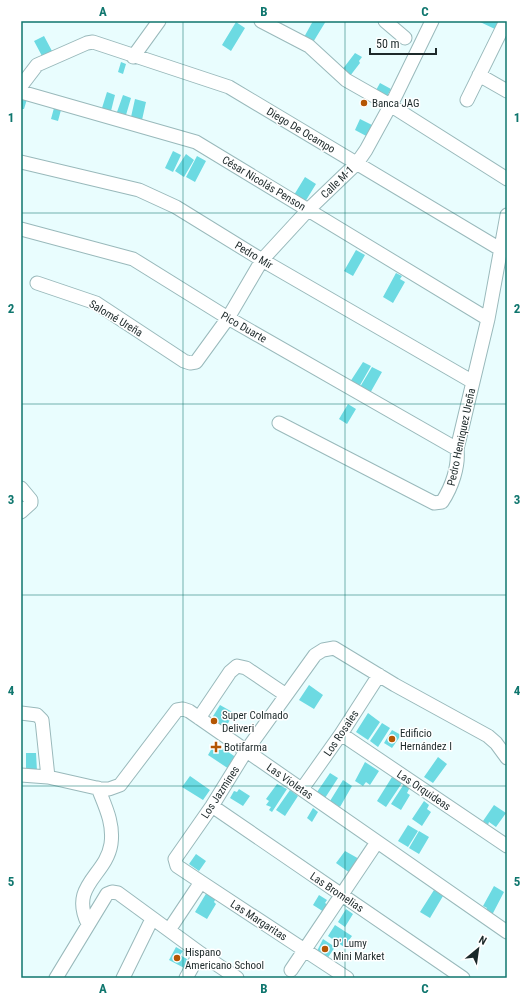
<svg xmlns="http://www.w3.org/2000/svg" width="528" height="999" viewBox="0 0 528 999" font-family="'Roboto Condensed',sans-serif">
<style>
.building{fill:#6cdae2}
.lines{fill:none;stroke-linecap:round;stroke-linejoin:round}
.minor-casing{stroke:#99b9bb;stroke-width:15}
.minor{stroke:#fff;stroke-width:13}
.grid{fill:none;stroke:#0f766e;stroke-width:1;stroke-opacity:0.55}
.poi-dot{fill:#b45604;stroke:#fff;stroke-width:1.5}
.labels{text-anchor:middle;stroke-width:3;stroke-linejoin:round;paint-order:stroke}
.poi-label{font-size:11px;fill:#1d292a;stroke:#fff;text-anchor:start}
.street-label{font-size:11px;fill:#1d292a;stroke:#fff}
.neatline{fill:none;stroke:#0f766e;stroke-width:1.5}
.grid-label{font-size:13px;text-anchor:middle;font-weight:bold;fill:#0f766e}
</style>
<rect width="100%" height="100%" fill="#e9fdfe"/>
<!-- building -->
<path class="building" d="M313 21H326L312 44 303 39Z
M478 21H501L497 30Z
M236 22 245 28 231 51 222 45Z
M44 36 52 51 42 56 34 41Z
M355 53 362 57 359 61 360 63 350 76 342 70Z
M121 62 126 64 123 74 118 72Z
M380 83 391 89 386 98 375 92Z
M107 92 115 95 111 111 102 108Z
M123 95 131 98 126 115 117 112Z
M21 97 27 99 24 109H21Z
M135 99 146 102 142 120 131 117Z
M54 108 61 110 58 121 51 119Z
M360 119 376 127 370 138 355 130Z
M173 151 181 155 173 172 165 168Z
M186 154 194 160 184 177 175 171Z
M197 156 206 161 195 182 186 177Z
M305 177 316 184 305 202 294 195Z
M356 250 365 255 353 276 344 271Z
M396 273 402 276 400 279 405 282 393 303 383 297Z
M363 362 371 366 359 387 350 382Z
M372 367 382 372 369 395 360 387Z
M348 404 356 409 347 424 339 419Z
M309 685 323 695 314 709 299 700Z
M220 705 234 713 224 730 210 721Z
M368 713 380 722 368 740 356 732Z
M382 723 390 728 378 747 370 741Z
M392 730 401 735 392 748 384 743Z
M215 743 240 760 232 771 208 755Z
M26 753H36L37 771H26Z
M438 757 447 764 433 783 424 777Z
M365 762 379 771 370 785 366 782 363 786 355 781Z
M330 773 338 778 325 798 317 792Z
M190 776 210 790 203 800 182 787Z
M392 777 402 783 386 807 377 801Z
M343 780 352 786 340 807 330 801Z
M277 784 287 789 272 812 269 810 271 807 266 805 269 801 266 799Z
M404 784 410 787 407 793 410 795 401 810 391 804Z
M239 789 250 796 243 806 230 798 234 791 237 792Z
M290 790 298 796 285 816 276 810Z
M424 801 429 805 427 809 431 812 422 826 412 819Z
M494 805 506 813 496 827 489 822 488 825 483 821Z
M313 808 318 812 312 822 307 818Z
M408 825 418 831 408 847 398 841Z
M419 831 429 837 419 854 409 848Z
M345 851 361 860 350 873 336 863Z
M196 854 206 861 199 871 189 864Z
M494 886 504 892 492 915 485 911 487 908 483 906Z
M434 890 443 896 430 918 420 912Z
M207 892 216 898 214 902 216 904 207 919 195 912Z
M319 895 327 900 325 903 328 905 324 912 313 905Z
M346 909 353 914 345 927 338 922Z
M335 925 352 936 344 947 328 936Z
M323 939 335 947 327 959 317 951Z
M176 947 183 951 180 955 192 962 188 970 169 960Z"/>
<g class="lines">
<defs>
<path id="minor" d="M261 21 309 46 346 80 390 105 507 179
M385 21 405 38
M133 57 159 21
M479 75 507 91
M21 86 37 65 87 43 93 42 229 87 500 249
M21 92 196 142 488 319
M467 100 506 21
M21 162 139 190 176 207 262 260 473 382
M21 229 133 259 228 318 457 449
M37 283 96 303 184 361 190 363 196 362 228 318 262 260 308 210 357 163 366 150 395 97 432 21
M279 423 434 503 442 502C452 487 459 466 457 449L488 319 507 215
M21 488 31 500V503L21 512
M21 713 37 715 42 720 48 777 101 789H109L120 785 177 710 183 709 189 711 507 932
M199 718 230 672 237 666 246 668 286 695
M341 734 507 846
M21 775 48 777
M302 789 341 734 379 675
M212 806 463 978
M88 924C69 885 106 876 111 844 114 823 105 806 98 788
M169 930 201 882
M200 953 237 978
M291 970 377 842
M56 978 107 894 112 892 118 893 200 953 186 978
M123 978 152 919
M347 978 201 882 177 866 175 859 212 806 246 751 315 655 323 650 334 648 395 685 488 736 496 743 507 758"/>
</defs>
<!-- minor casing -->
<use href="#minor" class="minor-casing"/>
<!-- minor -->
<use href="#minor" class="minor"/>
</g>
<!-- grid -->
<path class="grid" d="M183 21V978M345 21V978M21 213H507M21 404H507M21 595H507M21 786H507"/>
<!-- markers -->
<g class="poi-dot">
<circle cx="364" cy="103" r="4"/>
<circle cx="214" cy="721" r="4"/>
<circle cx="392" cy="739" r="4"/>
<path d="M214 741h4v4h4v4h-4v4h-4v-4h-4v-4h4z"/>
<circle cx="325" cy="949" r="4"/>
<circle cx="177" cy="958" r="4"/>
</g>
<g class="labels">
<!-- poi labels -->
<g class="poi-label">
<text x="372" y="107">Banca JAG</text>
<text x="222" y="719">Super Colmado<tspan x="222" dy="13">Deliveri</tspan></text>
<text x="400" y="737">Edificio<tspan x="400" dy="13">Hernández I</tspan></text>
<text x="224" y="751">Botifarma</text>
<text x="333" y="947">D' Lumy<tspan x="333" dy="13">Mini Market</tspan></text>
<text x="185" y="956">Hispano<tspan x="185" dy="13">Americano School</tspan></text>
</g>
<!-- street labels -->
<g class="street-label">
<text transform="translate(301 130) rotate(31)" y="4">Diego De Ocampo</text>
<text transform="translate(337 182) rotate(-44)" y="4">Calle M-1</text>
<text transform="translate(264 183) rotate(31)" y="4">César Nicolás Penson</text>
<text transform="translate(254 255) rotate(31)" y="4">Pedro Mir</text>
<text transform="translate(116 318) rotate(31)" y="4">Salomé Ureña</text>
<text transform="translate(244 327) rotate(30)" y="4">Pico Duarte</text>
<text transform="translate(461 437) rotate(-78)" y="4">Pedro Henriquez Ureña</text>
<text transform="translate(341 733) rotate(-56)" y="4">Los Rosales</text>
<text transform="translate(290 781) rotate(35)" y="4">Las Violetas</text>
<text transform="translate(424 790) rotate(34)" y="4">Las Orquideas</text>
<text transform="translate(220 792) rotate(-57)" y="4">Los Jazmines</text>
<text transform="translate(337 892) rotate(34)" y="4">Las Bromelias</text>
<text transform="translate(259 920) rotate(33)" y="4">Las Margaritas</text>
</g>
</g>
<!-- border -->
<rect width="528" height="999" fill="none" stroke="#ffffff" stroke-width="44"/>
<!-- north arrow -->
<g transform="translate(478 949) rotate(29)" stroke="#ffffff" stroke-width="3" paint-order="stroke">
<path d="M0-3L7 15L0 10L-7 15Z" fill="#1d292a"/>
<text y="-6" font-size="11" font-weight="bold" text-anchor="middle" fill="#1d292a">N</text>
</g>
<!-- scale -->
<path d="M370 48v6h66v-6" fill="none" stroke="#1d292a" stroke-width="2"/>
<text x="376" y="48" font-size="12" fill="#1d292a" stroke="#ffffff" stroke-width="3" paint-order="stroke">50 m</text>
<rect x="22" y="22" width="484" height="955" class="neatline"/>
<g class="grid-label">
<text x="103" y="16">A</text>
<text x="264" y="16">B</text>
<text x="425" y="16">C</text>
<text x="11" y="122">1</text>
<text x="517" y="122">1</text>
<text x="11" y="313">2</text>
<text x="517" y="313">2</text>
<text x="11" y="504">3</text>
<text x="517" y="504">3</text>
<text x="11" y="695">4</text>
<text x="517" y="695">4</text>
<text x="11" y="886">5</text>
<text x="517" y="886">5</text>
<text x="103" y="993">A</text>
<text x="264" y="993">B</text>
<text x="425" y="993">C</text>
</g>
</svg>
